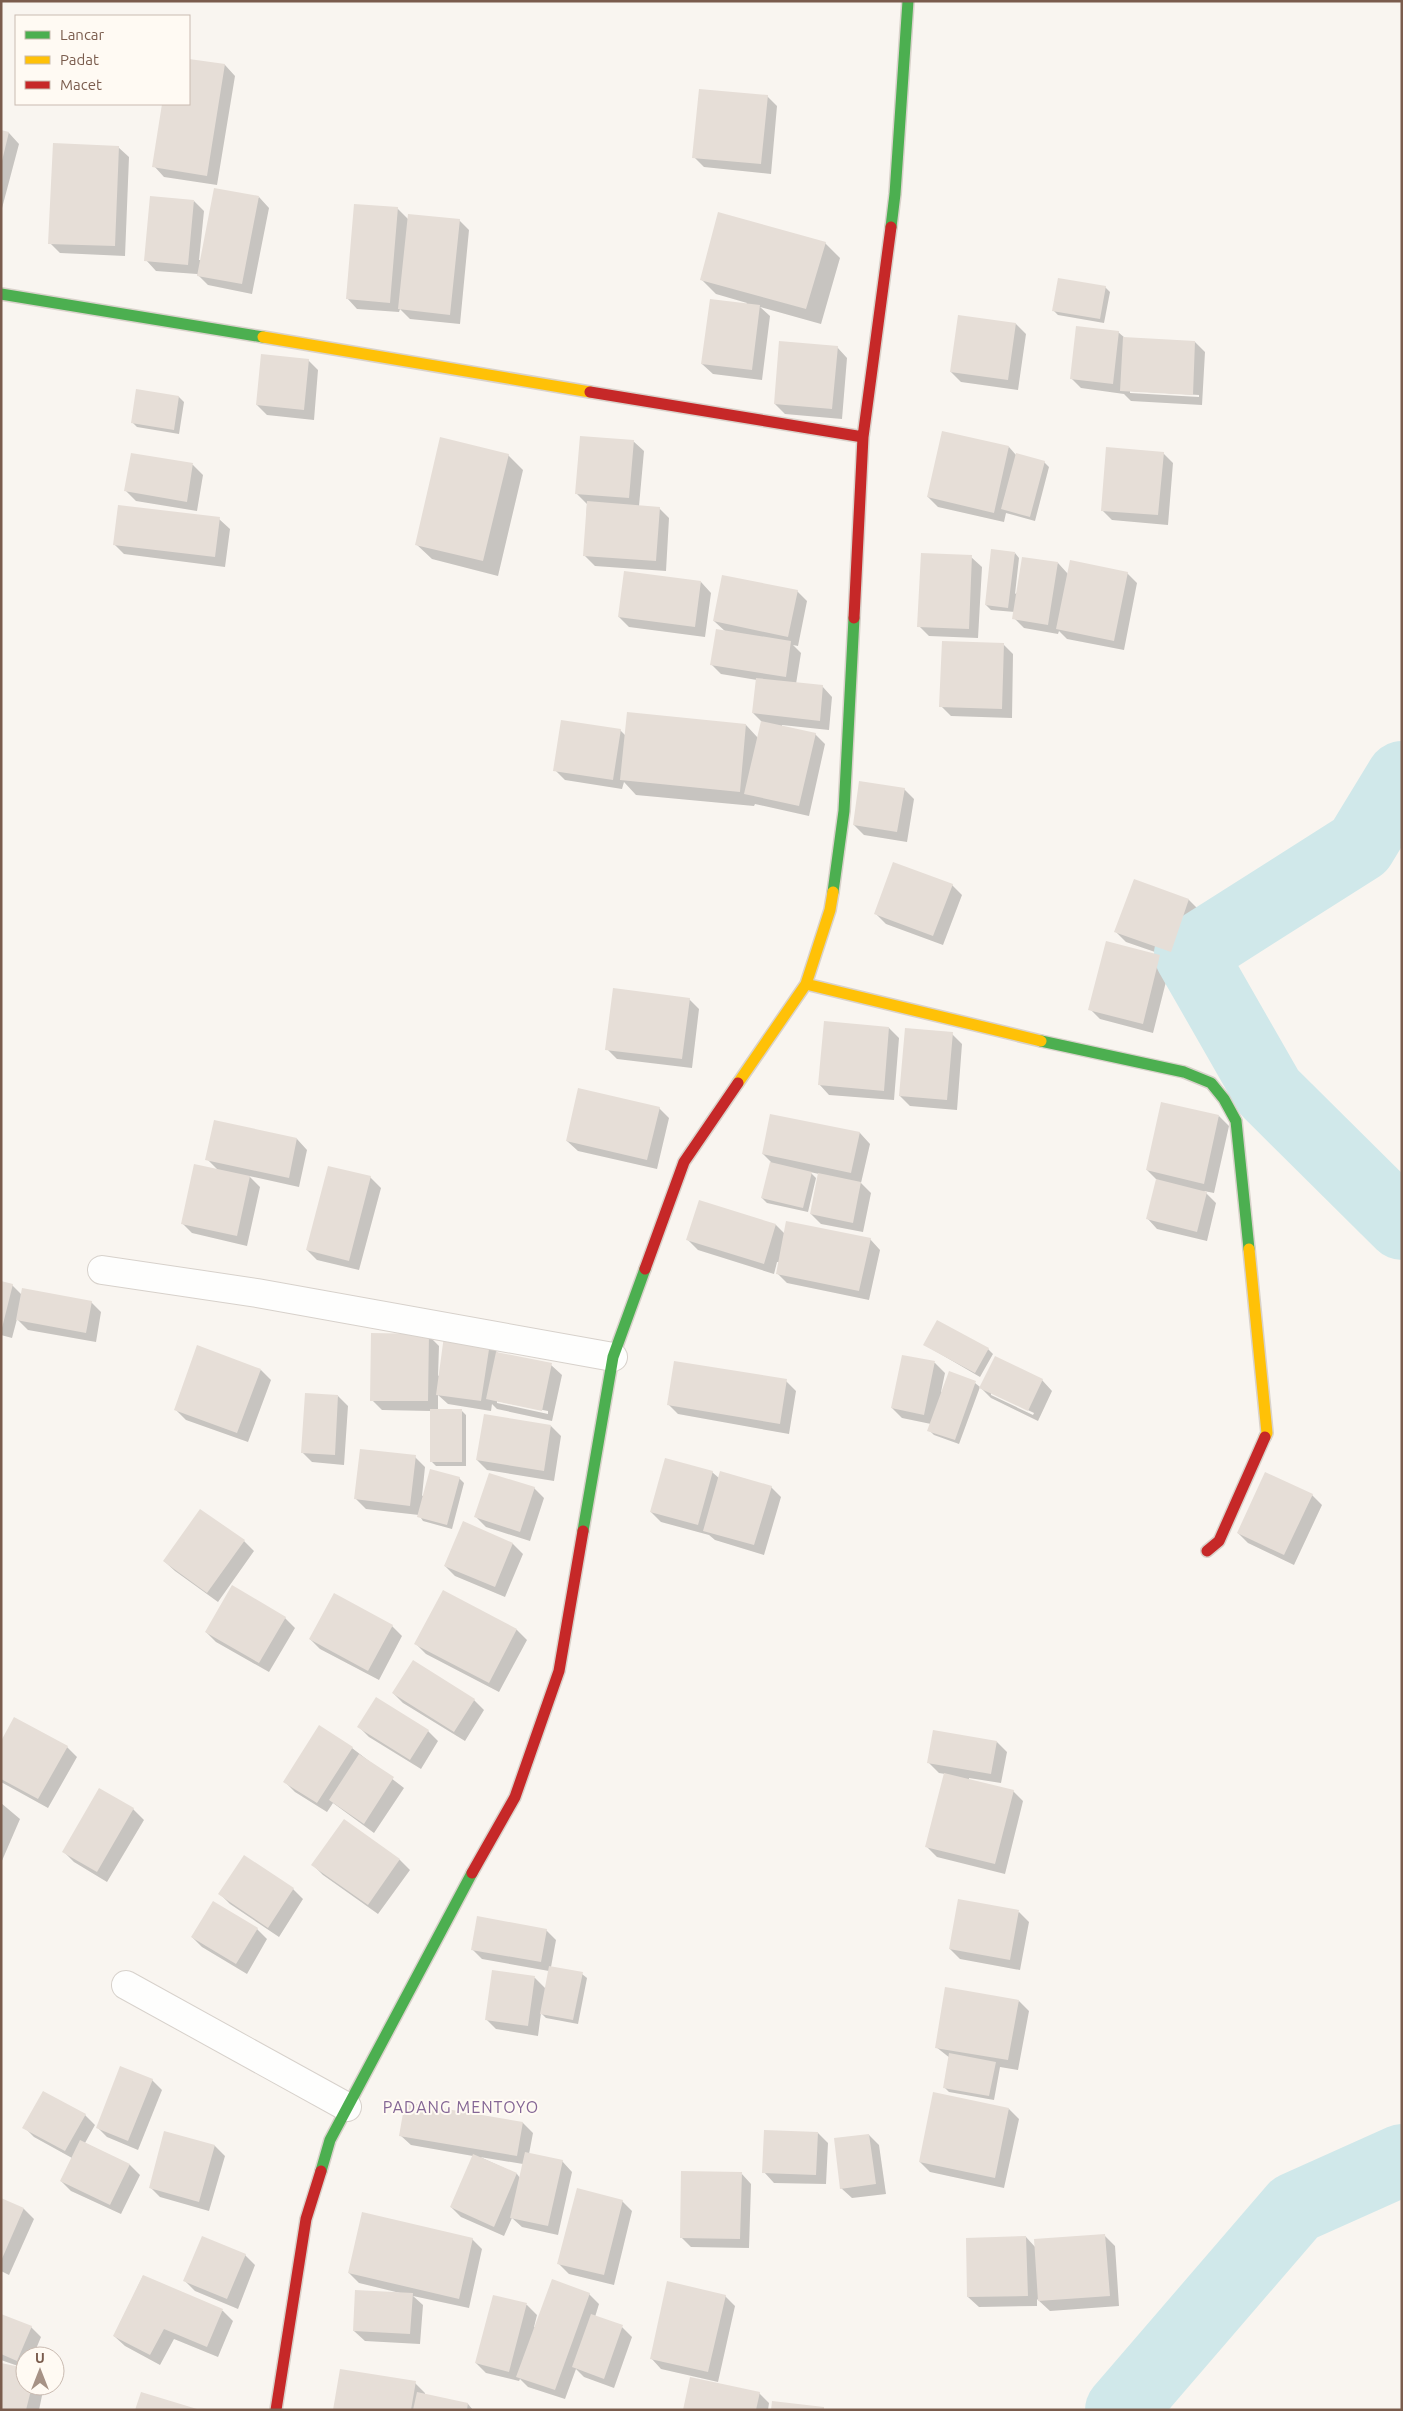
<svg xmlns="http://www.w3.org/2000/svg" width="1403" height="2411" viewBox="0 0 1403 2411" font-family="Ubuntu,sans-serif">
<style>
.shadow{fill:#0003;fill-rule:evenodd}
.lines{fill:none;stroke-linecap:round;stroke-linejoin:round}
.river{stroke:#d0e8ea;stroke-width:72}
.building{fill:#e6ded7}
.street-casing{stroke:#d7d1cb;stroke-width:30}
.fast-casing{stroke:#d9d2cb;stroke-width:14}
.slow-casing{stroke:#d9d2cb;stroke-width:14}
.jam-casing{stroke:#d9d2cb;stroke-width:14}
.street{stroke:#fefefd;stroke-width:28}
.fast{stroke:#4caf50;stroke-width:11}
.slow{stroke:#ffc107;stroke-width:11}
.jam{stroke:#c62828;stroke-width:11}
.labels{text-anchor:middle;stroke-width:4;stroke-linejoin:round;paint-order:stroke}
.quarter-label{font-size:16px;letter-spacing:1px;fill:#846695;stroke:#fffaf3}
</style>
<rect width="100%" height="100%" fill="#f9f5f0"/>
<!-- shadow -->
<path class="shadow" d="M189 60 225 65 235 76 217 185 164 177 154 166 164 104H189Z
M767 96 777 106 771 174 704 167 694 157Z
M1 132 9 133 19 144 1 212Z
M118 147 129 157 125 256 60 253 50 243Z
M259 197 269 208 252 294 208 285 197 274 156 271 146 260 194 201 204 211 199 260H201Z
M397 208 408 219 459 220 469 230 460 324 410 319 400 309 399 312 357 309 347 298Z
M825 243 840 258 821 324 760 307 770 316 762 380 713 374 702 364 747 303 716 294 701 279Z
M1105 287 1110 292 1104 323 1058 315 1053 310Z
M959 316 1016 324 1026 334 1018 390 961 382 951 372Z
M1118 332 1125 338 1195 342 1205 352 1202 405 1131 401 1124 394 1081 388 1071 378ZM1130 391 1199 395V397L1130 393Z
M837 347 847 358 842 419 785 414 775 404Z
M308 360 318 370 314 420 267 415 257 405Z
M137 390 179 397 184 402 179 434 137 427 132 422Z
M633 441 644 451 639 506 659 508 669 518 666 571 595 566 585 556 587 504 577 494Z
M1009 447 1016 455 1044 462 1049 467 1035 521 1006 513 1004 522 938 507 928 497Z
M1163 453 1173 463 1168 525 1112 520 1102 510Z
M132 454 193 465 203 475 197 511 136 501 126 491Z
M508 455 523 470 498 576 432 559 416 544Z
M219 519 230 529 225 567 124 554 114 544Z
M1015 553 1019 558 1015 594 1058 563 1068 574 1127 573 1137 583 1124 650 1067 639 1059 631 1058 634 1024 628 1014 618 1015 612 991 610 986 605Z
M971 557 982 567 978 638 929 636 919 626Z
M701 582 711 593 705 637 629 627 619 617Z
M797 591 807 601 798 646 793 645 801 653 796 684 822 686 832 697 829 730 782 725V727L815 734 825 744 809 816 755 804 754 806 636 795 624 782 622 789 565 780 555 770 620 730 626 736 746 725 758 738 762 722 753 713 757 680 721 674 711 664 726 632 714 621Z
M1003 644 1013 654 1012 718 951 716 941 706Z
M904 789 914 799 907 842 864 835 854 825Z
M1134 881 1189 900 1199 910 1181 961 1126 942 1116 932Z
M952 885 962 895 943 945 886 924 876 914Z
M1160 956 1170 966 1153 1033 1100 1019 1090 1009Z
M689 999 699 1009 692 1068 617 1059 607 1049Z
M889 1028 899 1038 894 1100 829 1095 819 1084Z
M952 1034 962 1044 957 1110 910 1106 900 1096Z
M659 1108 669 1118 657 1169 578 1151 567 1141Z
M1219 1116 1229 1126 1214 1193 1204 1191 1216 1203 1207 1241 1157 1229 1147 1218 1157 1180 1147 1170Z
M860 1133 870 1144 861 1183 871 1193 863 1232 821 1224 811 1214 819 1174 810 1172 816 1178 808 1212 767 1203 762 1198 771 1162 763 1154Z
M297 1139 307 1150 299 1187 249 1176 260 1187 247 1246 192 1233 182 1223 218 1170 207 1159Z
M370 1177 381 1188 359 1270 317 1260 307 1250Z
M776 1225 785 1234 870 1239 880 1250 869 1300 787 1283 777 1273 779 1262H777L774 1274 698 1250 688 1240Z
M1 1282 12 1285 22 1295 91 1302 101 1312 96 1342 28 1330 17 1319 12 1338 1 1335Z
M428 1335 439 1346 438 1376 489 1344 499 1354 551 1365 562 1375 552 1421 497 1409 492 1404 491 1411 448 1404 438 1395V1410H461L466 1415V1466H436L432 1462 431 1411 382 1410 372 1400ZM497 1401 548 1411V1414L497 1403Z
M925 1345 988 1349 993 1354 980 1377Z
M903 1356 935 1363 945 1373 941 1392 975 1383 980 1387 959 1444 934 1435 929 1430 931 1424 902 1418 892 1408Z
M995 1358 1042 1380 1052 1391 1038 1421 991 1398 981 1388ZM991 1392 1034 1413 1033 1415 991 1395Z
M261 1370 271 1380 248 1442 186 1420 176 1410Z
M786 1381 796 1391 789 1434 678 1414 668 1404Z
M338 1396 348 1406 344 1465 312 1462 302 1452Z
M551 1426 561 1436 554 1481 487 1470 477 1460Z
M415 1457 425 1467 422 1496 459 1478 464 1483 452 1529 423 1521 419 1515 366 1509 356 1499Z
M712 1472 720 1479 771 1487 781 1497 764 1555 715 1540 709 1535 661 1522 651 1512Z
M534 1488 544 1498 530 1541 486 1527 476 1517Z
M1312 1495 1322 1505 1294 1565 1248 1543 1238 1533Z
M464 1523 513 1544 523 1554 505 1597 455 1576 445 1566Z
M244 1541 254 1551 218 1602 175 1571 164 1561Z
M443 1592 517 1630 527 1640 499 1692 426 1654 416 1644Z
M285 1618 295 1628 269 1672 216 1642 206 1632Z
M392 1626 402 1636 379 1680 320 1649 310 1639Z
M393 1693 474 1700 484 1710 465 1741 403 1703Z
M359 1727 428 1731 438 1741 421 1769 369 1737Z
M997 1742 1007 1752 1001 1783 969 1778V1780L1013 1791 1023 1801 1005 1874 937 1857 927 1847 945 1774 939 1773 929 1763Z
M1 1743 67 1747 77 1757 48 1808 1 1782Z
M352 1748 404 1788 374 1833 333 1803 327 1812 295 1792 285 1782Z
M99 1790 133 1809 144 1820 107 1882 74 1862 64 1852Z
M1 1803 20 1819 1 1863Z
M344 1821 400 1860 410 1870 378 1914 323 1875 313 1865Z
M293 1889 303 1899 279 1937 230 1904 220 1894Z
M213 1903 257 1929 267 1939 247 1974 202 1947 192 1937Z
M1019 1912 1029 1922 1020 1970 960 1959 950 1949Z
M546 1930 556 1940 551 1967 582 1974 587 1978 578 2024 546 2018 541 2013 538 2036 496 2029 486 2019 493 1972 535 1978 546 1989 549 1971 482 1959 472 1949Z
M1019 2001 1029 2011 1018 2070 1000 2067 994 2100 949 2092 944 2087 950 2058 936 2047Z
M152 2080 162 2090 138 2150 107 2137 97 2127Z
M1009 2109 1019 2119 1004 2188 930 2172 920 2162Z
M85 2115 95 2125 85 2143 130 2165 140 2175 121 2214 71 2191 61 2181 72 2158 34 2137 24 2127Z
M523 2123 533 2133 529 2154 562 2161 572 2172 558 2235 522 2227 512 2218 504 2236 461 2217 451 2207 473 2156 411 2145 400 2135ZM480 2157 523 2164 520 2178 517 2174Z
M165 2132 215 2146 225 2156 209 2211 160 2197 150 2187Z
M818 2133 828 2143 826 2184 774 2183 764 2172Z
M869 2135 879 2145 886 2194 852 2198 841 2188Z
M741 2173 751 2184 749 2248 691 2247 681 2237Z
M1 2199 24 2209 34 2219 9 2275 1 2271Z
M622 2201 632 2211 614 2285 569 2274 559 2264Z
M1104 2235 1115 2246 1119 2306 1050 2311 1037 2299V2306L979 2307 968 2297 1026 2237 1036 2248Z
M472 2239 482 2249 469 2308 413 2296 423 2305 420 2344 365 2341 354 2331 400 2293 359 2283 349 2273Z
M245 2255 255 2265 238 2309 195 2291 185 2281Z
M143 2276 223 2311 233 2321 218 2357 174 2339 160 2365 125 2346 114 2336Z
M589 2294 599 2304 595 2317 622 2327 632 2337 614 2388 584 2377 576 2369 565 2399 528 2387 520 2379 519 2381 486 2373 476 2363 494 2296 527 2305 537 2315 534 2327H536Z
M725 2296 735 2306 718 2382 661 2369 651 2358Z
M1 2315 31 2327 41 2337 33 2356H25V2386H44L39 2410H1L18 2366 1 2360Z
M415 2383 425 2393V2395L468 2404 473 2410H334Z
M759 2393 769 2403 768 2410H684Z"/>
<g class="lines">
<!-- river -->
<path class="river" d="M1402 777 1360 846 1190 954 1269 1092 1402 1224
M1121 2410 1295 2208 1402 2160"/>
</g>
<!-- building -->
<path class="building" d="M189 59 225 64 207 176 152 167 162 104H189Z
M699 89 768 95 761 164 692 158Z
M1 130 9 132 2 161H1Z
M53 143 119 146 115 246 48 244Z
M214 188 259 196 242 284 197 276Z
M150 196 194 200 188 265 144 261Z
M354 204 398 207 390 303 346 299Z
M718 212 826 242 806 309 700 280Z
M408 214 460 219 450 315 398 309Z
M1058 278 1106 286 1100 319 1052 311Z
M710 299 760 305 752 370 701 364Z
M958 315 1016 323 1008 380 950 372Z
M1076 326 1119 331 1113 384 1070 379Z
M1123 337 1195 341 1193 395 1120 391Z
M779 341 838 346 832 409 774 404Z
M261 354 309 359 304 410 256 405Z
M136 389 179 396 174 430 131 423Z
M942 431 1009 446 994 513 927 497Z
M580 436 634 440 629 498 575 494Z
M440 437 509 454 483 561 415 545Z
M1106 447 1164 452 1158 515 1101 511Z
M131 453 193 463 187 502 124 491Z
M1016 453 1045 461 1030 517 1001 509Z
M587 501 660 507 656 561 583 556Z
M118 505 220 517 215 557 113 545Z
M991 549 1015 552 1008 608 985 605Z
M921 553 972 555 969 629 917 627Z
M1022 557 1058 562 1048 625 1012 619Z
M1070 560 1128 572 1114 641 1056 629Z
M624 571 701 581 695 627 618 617Z
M722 575 798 590 788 637 713 621Z
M716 629 791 641 786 677 710 665Z
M942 641 1004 643 1002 709 939 707Z
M756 678 823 685 820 721 752 713Z
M627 712 746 724 740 792 620 780Z
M561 720 621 729 613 780 553 771Z
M761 721 816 733 799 806 744 794Z
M859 781 905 788 897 832 853 825Z
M893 862 953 884 933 936 874 914Z
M1134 879 1189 899 1171 952 1114 932Z
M1106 941 1160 955 1143 1024 1088 1010Z
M613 988 690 998 682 1059 605 1050Z
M824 1021 889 1027 884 1091 818 1085Z
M905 1028 953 1032 947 1100 899 1096Z
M578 1088 660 1107 647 1160 566 1141Z
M1161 1102 1219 1115 1204 1184 1146 1170Z
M770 1114 860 1132 851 1173 762 1154Z
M214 1120 297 1138 289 1178 205 1160Z
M770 1162 812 1172 803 1208 761 1198Z
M194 1164 250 1176 237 1236 181 1224Z
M328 1166 371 1176 349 1261 306 1250Z
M818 1173 861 1182 853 1223 810 1214Z
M1156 1179 1207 1192 1197 1232 1146 1219Z
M699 1200 776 1224 764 1264 686 1240Z
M786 1221 871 1238 859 1291 776 1274Z
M1 1281 13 1284 2 1328H1Z
M22 1288 92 1301 86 1333 16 1320Z
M937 1320 989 1348 975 1373 923 1345Z
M371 1333 429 1334 428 1401H370Z
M444 1336 490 1343 481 1401 436 1395Z
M197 1345 261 1369 237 1433 174 1410Z
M496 1352 552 1363 542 1411 486 1399Z
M902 1355 935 1361 924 1415 891 1408Z
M995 1356 1043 1379 1028 1411 979 1388Z
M674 1361 787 1379 780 1424 667 1405Z
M949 1371 976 1381 955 1440 927 1431Z
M305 1393 338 1395 335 1455 301 1453Z
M430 1409H462V1462H430Z
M484 1414 551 1425 544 1471 476 1460Z
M360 1449 416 1455 410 1506 354 1499Z
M665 1458 713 1471 698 1525 650 1512Z
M430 1469 460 1477 447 1525 417 1517Z
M720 1471 772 1486 754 1545 703 1531Z
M1265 1472 1313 1494 1284 1555 1237 1533Z
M489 1473 535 1487 520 1532 474 1517Z
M200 1509 245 1540 207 1593 163 1561Z
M463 1521 513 1543 495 1587 444 1566Z
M232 1585 286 1617 259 1663 205 1632Z
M443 1590 517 1629 489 1683 414 1644Z
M334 1593 393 1625 368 1671 309 1639Z
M413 1660 475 1699 454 1732 392 1693Z
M376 1697 429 1730 410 1760 357 1727Z
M14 1717 68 1746 38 1799 1 1779V1741Z
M319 1725 353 1747 317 1803 283 1782Z
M933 1730 997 1741 991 1774 927 1763Z
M359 1754 394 1777 364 1824 329 1800Z
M944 1773 1014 1790 995 1864 925 1847Z
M99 1788 134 1808 97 1872 62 1852Z
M344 1819 400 1859 368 1905 311 1865Z
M244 1855 294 1888 268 1928 218 1894Z
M958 1899 1019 1910 1010 1960 949 1949Z
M213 1901 258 1928 236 1964 191 1937Z
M477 1916 547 1929 541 1962 471 1950Z
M549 1966 583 1972 573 2020 540 2014Z
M492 1970 535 1976 528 2026 485 2020Z
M945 1987 1019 2000 1008 2060 935 2048Z
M949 2053 996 2062 989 2096 943 2088Z
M120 2066 153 2079 128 2141 96 2128Z
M43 2091 86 2114 65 2151 22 2128Z
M933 2092 1009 2108 995 2178 919 2162Z
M405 2102 523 2122 517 2156 399 2136Z
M764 2130 818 2132 816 2175 762 2173Z
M164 2131 215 2145 199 2202 149 2188Z
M869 2134 876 2184 840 2189 834 2138Z
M80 2140 130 2164 110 2205 60 2181Z
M525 2152 563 2160 548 2226 510 2218Z
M473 2154 517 2173 494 2227 450 2207Z
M681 2171 742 2172 740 2239 680 2238Z
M577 2188 623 2200 604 2275 557 2264Z
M1 2198 24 2208 1 2261Z
M362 2212 473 2238 459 2299 348 2273Z
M1105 2234 1110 2296 1038 2301 1034 2239Z
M202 2236 246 2254 227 2299 183 2281Z
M1026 2236 1028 2296 967 2297 966 2238Z
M143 2275 223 2309 207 2347 164 2329 150 2355 113 2336Z
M552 2279 590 2293 555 2390 516 2377Z
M667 2281 726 2295 708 2372 650 2359Z
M355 2290 413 2293 410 2334 353 2331Z
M493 2295 527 2303 509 2372 475 2363Z
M1 2314 32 2326 17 2361 1 2354Z
M591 2314 623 2325 604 2379 572 2367Z
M1 2363 25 2368V2386H32L26 2410H1Z
M340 2369 416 2381 411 2410H333Z
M690 2377 760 2392 756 2410H683Z
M141 2392 197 2409V2410H135Z
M417 2392 468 2403 467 2410H413Z
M772 2401 824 2407V2410H771Z"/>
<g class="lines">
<defs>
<path id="street" d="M102 1270 257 1293 613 1357
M126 1985 347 2107"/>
<path id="fast" d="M891 227 895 194 908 1
M1 294 263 337
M833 892 844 811 854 618
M1041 1041 1184 1072 1211 1083 1224 1099 1236 1121 1249 1249
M583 1531 613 1357 645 1269
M321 2171 330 2140 472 1873"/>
<path id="slow" d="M263 337 590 392
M806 984 1041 1041
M738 1083 806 984 830 910 833 892
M1249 1249 1267 1433 1265 1437"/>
<path id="jam" d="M590 392 863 437
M854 618 863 437 891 227
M645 1269 684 1162 738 1083
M1207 1551 1219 1541 1265 1437
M472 1873 515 1797 559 1671 583 1531
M276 2410 306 2219 321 2171"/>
</defs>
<!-- street casing -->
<use href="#street" class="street-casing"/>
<!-- fast casing -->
<use href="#fast" class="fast-casing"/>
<!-- slow casing -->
<use href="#slow" class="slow-casing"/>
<!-- jam casing -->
<use href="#jam" class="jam-casing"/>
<!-- street -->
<use href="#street" class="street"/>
<!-- fast -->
<use href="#fast" class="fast"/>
<!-- slow -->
<use href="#slow" class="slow"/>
<!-- jam -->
<use href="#jam" class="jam"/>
</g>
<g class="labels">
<!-- quarter labels -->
<g class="quarter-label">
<text x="461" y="2113">PADANG MENTOYO</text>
</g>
</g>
<!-- border -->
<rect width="1403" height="2411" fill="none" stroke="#7a5c4d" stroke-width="5"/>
<!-- legend -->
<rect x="15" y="15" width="175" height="90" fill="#fffaf3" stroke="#cabbb1"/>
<rect x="25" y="31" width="25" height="8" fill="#4caf50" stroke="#cabbb1"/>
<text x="60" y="40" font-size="15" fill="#7a5c4d">Lancar</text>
<rect x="25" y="56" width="25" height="8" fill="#ffc107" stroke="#cabbb1"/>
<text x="60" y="65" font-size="15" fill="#7a5c4d">Padat</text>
<rect x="25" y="81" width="25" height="8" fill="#c62828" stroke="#cabbb1"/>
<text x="60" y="90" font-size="15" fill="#7a5c4d">Macet</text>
<!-- north arrow -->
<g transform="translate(40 2371)"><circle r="24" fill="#fffaf3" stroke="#cabbb1"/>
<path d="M0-4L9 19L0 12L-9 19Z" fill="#a69286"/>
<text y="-8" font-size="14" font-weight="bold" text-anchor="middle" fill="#7a5c4d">U</text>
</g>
</svg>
